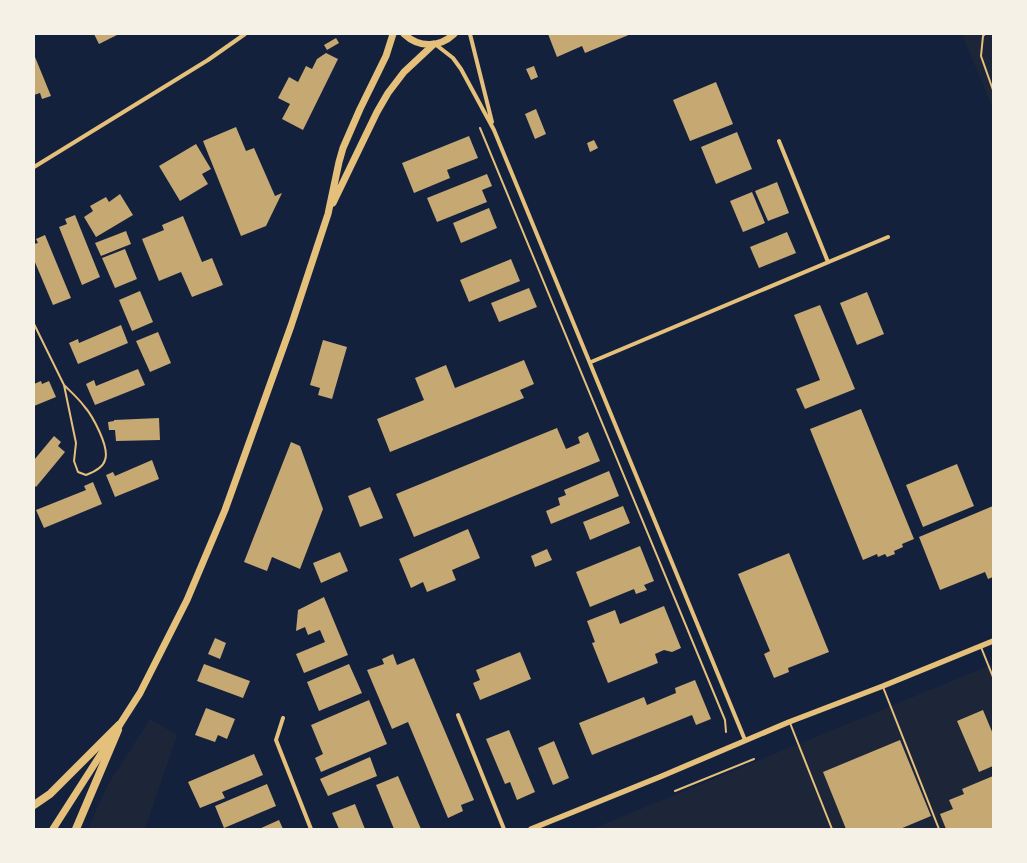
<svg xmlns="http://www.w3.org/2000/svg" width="1027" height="863" viewBox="0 0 1027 863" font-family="'Asap Condensed',sans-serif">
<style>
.green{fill:#1d2539}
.building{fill:#c6a872}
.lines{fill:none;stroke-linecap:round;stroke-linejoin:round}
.path{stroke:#e5c07b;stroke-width:2}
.service{stroke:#e5c07b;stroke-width:2}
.minor{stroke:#e5c07b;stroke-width:4}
.tertiary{stroke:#e5c07b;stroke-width:5.5}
.trunk{stroke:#e5c07b;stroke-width:7}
.motorway{stroke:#e5c07b;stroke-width:8}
</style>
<rect width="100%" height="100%" fill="#14213d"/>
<!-- green -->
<path class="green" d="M962 34H993V109Z
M993 664V829H592Z
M150 719 177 735 145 829H88L107 786Z"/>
<!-- building -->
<path class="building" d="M94 34H119L99 44Z
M548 34H631L585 53 582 46 557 57Z
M336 38 339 43 327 50 324 45Z
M326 53 338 59 303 130 282 119 290 104 278 98 289 77 298 82 306 66 312 69 317 59Z
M34 57H35L51 96 42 99 40 93 34 95Z
M534 66 538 77 531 80 526 69Z
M716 82 733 124 690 141 673 100Z
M536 109 546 134 535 139 525 114Z
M236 127 246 151 254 148 275 196 282 193 266 226 241 236 203 141Z
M737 132 752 169 716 184 701 147Z
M469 136 478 158 447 170 450 178 414 193 402 163Z
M594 140 598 148 590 152 587 143Z
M196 144 211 169 202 174 208 184 180 201 159 166Z
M487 174 492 186 482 190 487 202 437 222 427 198Z
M777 182 789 213 768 221 755 191Z
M752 192 765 223 743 232 730 201Z
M120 194 133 215 96 237 84 217 93 211 90 206 106 197 109 202Z
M489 208 497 228 461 243 453 223Z
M75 215 100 277 82 285 59 227 67 224 65 219Z
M183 216 202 262 212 258 223 285 192 297 181 272 159 281 142 239 164 230 162 225Z
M126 231 131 244 101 256 95 243Z
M787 232 796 253 759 268 750 247Z
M45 235 71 298 53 305 34 260V244L38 243 36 239Z
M125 249 137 279 115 288 102 258Z
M511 259 520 281 469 302 460 280Z
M529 288 537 307 499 322 491 303Z
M140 291 153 322 132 331 119 300Z
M867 292 884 334 857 345 840 303Z
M820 305 855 389 805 409 796 389 820 380 794 315Z
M121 325 128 343 78 364 69 343 78 339 79 343Z
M158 332 171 363 150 372 136 341Z
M323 340 347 347 332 399 318 395 320 388 310 385Z
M524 360 534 384 520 390 524 398 390 452 377 419 424 400 415 378 446 365 455 388Z
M138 369 145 385 95 405 86 384 94 380 96 386Z
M41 381 42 384 49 381 56 397 34 406V384Z
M861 409 914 539 902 544 903 547 894 551 895 554 887 557 885 554 878 557 877 554 863 560 810 429Z
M159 418 160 440 116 441 115 430H109L108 422 114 421V420Z
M557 428 566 449 580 443 578 437 588 432 600 461 414 537 396 494Z
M54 436 61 442 58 446 65 452 36 487 34 485V460Z
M291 442 300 446 323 509 300 569 272 557 267 571 244 562Z
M152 460 159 479 115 497 106 475 113 472 115 476Z
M957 464 974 506 923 527 906 485Z
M609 471 619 496 551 524 546 511 560 505 558 498 566 495 564 490Z
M93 482 102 504 44 528 36 510 86 490 84 486Z
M370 487 383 518 360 527 348 496Z
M623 506 630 523 590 540 583 522Z
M993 506V577L988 579 985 572 940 590 919 537Z
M468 529 480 558 452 570 456 580 427 592 423 582 411 588 399 559Z
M640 546 654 581 644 585 647 590 636 594 634 589 590 607 576 572Z
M547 549 552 560 535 567 531 556Z
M340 552 348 571 321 583 313 563Z
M789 553 829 652 788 668 789 672 774 678 764 654 770 651 738 574Z
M324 597 348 655 304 673 296 654 325 642 320 630 308 635 305 627 296 631 298 610Z
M664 606 681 648 672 652 664 650 655 654 658 663 608 683 592 643 595 642 587 621 615 610 620 624Z
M215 638 226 643 220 659 208 654Z
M520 652 531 679 480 700 473 683 480 680 476 670Z
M393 654 397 665 414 658 474 800 461 805 463 811 448 818 408 722 392 729 367 670 384 664 382 659Z
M204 664 250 681 243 698 197 681Z
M349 664 362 693 319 711 307 682Z
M695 680 711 719 696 725 692 715 592 755 579 723 644 697 647 705 676 693 675 688Z
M369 700 387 744 321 772 315 758 323 754 311 725Z
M206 708 235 719 227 739 218 735 215 742 195 735Z
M983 710 993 734V766L979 772 957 721Z
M509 730 535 792 517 800 510 782 505 784 486 739Z
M900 740 931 816 900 829H846L823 772Z
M554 741 569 778 553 785 538 748Z
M254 754 263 775 222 792 225 798 200 808 188 782Z
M370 757 377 776 328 796 320 779Z
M398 776 421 829H394L376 785Z
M993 776V829H946L940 814 953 809 949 800 964 794 962 789Z
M267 784 276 806 224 828 215 806Z
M355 804 365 829H339L332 813Z
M279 820 283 829H259Z"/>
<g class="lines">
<!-- path -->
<path class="path" d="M985 34 983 36 981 56 993 90
M480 128 725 720 726 732
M675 791 754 759"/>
<!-- service -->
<path class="service" d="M34 324 64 385 76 443 74 461 78 472 86 475C94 472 103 468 105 460 110 447 92 415 84 406 78 398 71 392 64 385
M981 647 993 677
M883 687 939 829
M790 723 832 829"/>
<!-- minor -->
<path class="minor" d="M470 34 492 122
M435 44 453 58 461 69 494 130 745 740
M779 141 828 262
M34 167 208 60 245 34
M591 362 888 237
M458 715 504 829
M283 718 276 740 311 829"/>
<!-- tertiary -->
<path class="tertiary" d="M531 829 662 776 789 722 883 686 993 641"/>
<!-- trunk -->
<path class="trunk" d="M404 34C419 48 439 48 454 34
M333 203 377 112 388 93 404 72 434 44
M53 829 140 693 187 600 225 510 291 326 328 214 339 162 343 148 360 109 386 56 393 34"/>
<!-- motorway -->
<path class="motorway" d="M34 805 50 794 119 725
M76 829 118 730"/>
</g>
<!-- border -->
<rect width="1027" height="863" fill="none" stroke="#f6f1e7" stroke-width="70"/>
</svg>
